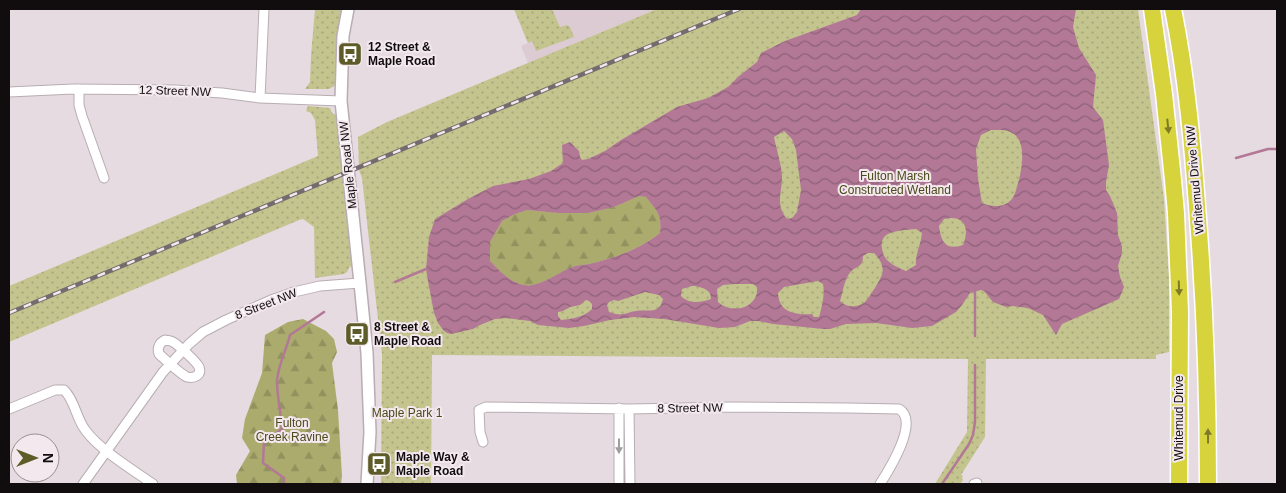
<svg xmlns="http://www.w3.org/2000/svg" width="1286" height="493" viewBox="0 0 1286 493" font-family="Helvetica,sans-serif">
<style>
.built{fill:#ddcbd3}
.green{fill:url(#green-dots)}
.forest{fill:url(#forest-firs)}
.water{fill:url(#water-waves);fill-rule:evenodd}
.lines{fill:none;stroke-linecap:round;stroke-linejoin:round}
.stream{stroke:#b27896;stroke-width:2.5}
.minor-casing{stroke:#b7adb2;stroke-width:11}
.tertiary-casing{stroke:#b7adb2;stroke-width:14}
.motorway-casing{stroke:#fff;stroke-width:19}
.minor{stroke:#fff;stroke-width:9}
.tertiary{stroke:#fff;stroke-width:11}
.motorway{stroke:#d7d33d;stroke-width:16}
.rail-casing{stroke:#736c6f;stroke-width:4.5}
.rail{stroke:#f3e8ed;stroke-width:2.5;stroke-dasharray:8;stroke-linecap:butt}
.oneway{fill:#7e7a28}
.oneway2{fill:#a09e9f}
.labels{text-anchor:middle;stroke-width:4;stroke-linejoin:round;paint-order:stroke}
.poi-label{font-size:12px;font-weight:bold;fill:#110d0f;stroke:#f3e8ed;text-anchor:start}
.street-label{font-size:12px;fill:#110d0f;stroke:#f3e8ed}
.park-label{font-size:12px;fill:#4b4a1b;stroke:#f3e8ed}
</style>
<defs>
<pattern id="green-dots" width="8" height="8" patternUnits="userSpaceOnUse" patternTransform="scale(1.25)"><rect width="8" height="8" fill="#c4c48e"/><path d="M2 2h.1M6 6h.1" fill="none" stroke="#a7a779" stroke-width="1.8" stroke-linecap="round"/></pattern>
<pattern id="forest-firs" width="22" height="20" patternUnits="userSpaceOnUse" patternTransform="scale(1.25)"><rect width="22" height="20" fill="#abab6e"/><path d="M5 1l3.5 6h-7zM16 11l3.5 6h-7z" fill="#92925e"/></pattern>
<pattern id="water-waves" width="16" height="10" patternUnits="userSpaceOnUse" patternTransform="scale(1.25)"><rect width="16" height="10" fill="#b27896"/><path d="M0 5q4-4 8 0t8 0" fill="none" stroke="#8f6179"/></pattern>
</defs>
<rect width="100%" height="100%" fill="#e6dbe0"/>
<!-- built -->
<path class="built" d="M514 9H657L528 63 521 46 528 43Z"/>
<!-- green -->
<path class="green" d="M315 9H342L336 85 329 89H305L310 82 311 56Z
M514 9H552L560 27 567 25 570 27 574 37 536 51 532 41 528 43Z
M657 9H1138L1164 199 1169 278V352L1156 355V359H986L985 437 961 475 963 476 962 478 963 480 960 484H935L967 432 968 359 432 355 431 484H381L382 354 362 178 359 170 358 137 387 122Z
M308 106 330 108 332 113 338 116 354 265 352 268 350 266 347 272 344 274 315 278 314 227 303 219 299 220 9 342V286L318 156 315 120 311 113 306 111Z"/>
<!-- forest -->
<path class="forest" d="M639 196 646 197C657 210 662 215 660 233 639 249 615 258 589 264 583 265 576 265 570 268 557 273 539 288 524 285 510 283 499 270 490 261V242L502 221 515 214 527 210 558 213H588L614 207Z
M303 319 326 331 334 339 337 352 332 363 338 410 342 476 341 484H237L236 475 250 451 242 438 245 419 262 373 265 335 288 322Z"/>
<!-- water -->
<path class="water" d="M861 9C868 8 875 11 881 9H1076L1073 27 1079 48 1096 75 1093 107 1103 120 1109 165 1106 182V190L1110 196 1117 213 1118 235 1122 246V253L1118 266 1120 277 1124 287 1119 299 1062 324 1056 335 1043 315 1028 308 1013 306 1006 307 993 302 984 291 981 290 970 293 962 305 956 312 932 326 912 328 876 323 846 324 830 329H824L773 324 758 321H750L735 327 719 328 664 319 634 317 610 320 584 326 569 328 538 325 530 321 507 318 495 319 480 325 473 329 451 334 447 333 444 331 438 323 434 313 428 281 426 269 429 237 435 219 468 199 493 186 529 179 551 171 563 163 562 145 570 142 579 151 580 157 582 160 588 159 605 151 621 140 677 107 708 98 728 87 739 76 757 62 761 53 785 41 857 15ZM991 130C998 130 1008 129 1014 134 1028 145 1021 175 1016 190 1015 193 1014 197 1011 200 1003 208 992 207 982 203L978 179 976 149 981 135ZM784 131 792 139 796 150 801 190 797 212 792 218 787 219C775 204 782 193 782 177 782 166 776 148 774 137ZM639 196 646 197C657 211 662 214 660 233 640 249 615 258 589 264 583 265 576 265 570 268 557 273 539 288 524 285 510 283 499 270 490 261V242L502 221 515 214 527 210 558 213H588L614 207ZM951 218C968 218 968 233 963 245 946 251 941 242 939 226L944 219ZM916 229 922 233C921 245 915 254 916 265L906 271C895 266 883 262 882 248 881 244 882 239 885 236 892 230 907 230 916 229ZM868 253H874C878 257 881 261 882 266 883 269 883 272 882 274 881 279 869 298 865 302 858 308 846 308 840 301 843 292 844 281 849 274 855 265 863 269 863 256ZM818 281 823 284C825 295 822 307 819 317H814L812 314C796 315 779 313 778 293L784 287ZM735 284H753L757 287C759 308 732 315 718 302L717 289 723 285ZM692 286C699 286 705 288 710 293L711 299C700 303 689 304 681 296L682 289ZM645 292 659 295 663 299C660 315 648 309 636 311 624 313 622 317 609 312L607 305 609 302 614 300 618 301ZM586 300 589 301 592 304V309C584 317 572 319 561 320L558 316V312L563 311 570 307 580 305Z"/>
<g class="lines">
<!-- stream -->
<path class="stream" d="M1236 158 1268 149H1277
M395 282 426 269
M975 336V291
M284 484V478L263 463 264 442 282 429C281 414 277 396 277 381 278 365 286 351 290 335L324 312
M942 484 969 444 973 435 975 422V365"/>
<defs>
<path id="minor" d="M79 89V105L82 116 104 178
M9 92 73 89 175 90 222 93 260 98 341 101
M260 98 264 9
M165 340C169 341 169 340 173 342 178 345 197 362 199 367 202 375 194 379 187 377 179 373 167 361 159 354 157 348 159 343 165 340Z
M619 408V484
M9 409 55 390H64C75 400 76 419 86 431 100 450 133 470 153 484
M629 409 630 484
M483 442 480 432 479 410 486 407 629 409 733 407 848 408 899 409C920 421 889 470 880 484
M83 484 163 372 189 344 203 332 226 320 271 300 294 292 320 286 360 283
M974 484 977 483"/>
<path id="tertiary" d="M348 9 343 36 341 101 360 283 367 353 370 432 367 484"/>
<path id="motorway" d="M1152 9 1164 94 1173 180 1176 213 1180 312 1179 484
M1173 9C1187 78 1193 149 1198 219 1205 307 1208 396 1208 484"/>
</defs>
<!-- minor casing -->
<use href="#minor" class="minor-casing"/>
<!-- tertiary casing -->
<use href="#tertiary" class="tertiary-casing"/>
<!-- motorway casing -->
<use href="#motorway" class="motorway-casing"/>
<!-- minor -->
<use href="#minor" class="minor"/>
<!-- tertiary -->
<use href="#tertiary" class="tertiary"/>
<!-- motorway -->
<use href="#motorway" class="motorway"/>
<defs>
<path id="rail" d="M9 313 739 9"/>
</defs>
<!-- rail casing -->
<use href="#rail" class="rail-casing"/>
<!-- rail -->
<use href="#rail" class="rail"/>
</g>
<!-- one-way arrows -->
<defs><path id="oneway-solid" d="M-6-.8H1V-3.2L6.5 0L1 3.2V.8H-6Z" transform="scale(1.25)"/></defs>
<g class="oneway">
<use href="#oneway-solid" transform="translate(1168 126) rotate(84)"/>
<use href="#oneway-solid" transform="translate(1179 288) rotate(88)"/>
<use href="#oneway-solid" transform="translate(1208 436) rotate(-90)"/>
</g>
<use class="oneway2" href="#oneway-solid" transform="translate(619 446) rotate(90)"/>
<!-- icons -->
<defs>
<symbol id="bus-square" viewBox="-11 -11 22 22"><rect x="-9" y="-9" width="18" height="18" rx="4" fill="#5d5c29" stroke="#f3e8ed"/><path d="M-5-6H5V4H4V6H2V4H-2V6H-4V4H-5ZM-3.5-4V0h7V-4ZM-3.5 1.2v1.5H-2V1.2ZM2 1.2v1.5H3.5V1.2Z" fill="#fff"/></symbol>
</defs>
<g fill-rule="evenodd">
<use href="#bus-square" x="336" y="40" width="28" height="28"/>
<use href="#bus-square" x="343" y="320" width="28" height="28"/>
<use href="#bus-square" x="365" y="450" width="28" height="28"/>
</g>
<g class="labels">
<!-- poi labels -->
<g class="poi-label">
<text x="368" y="51">12 Street &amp;<tspan x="368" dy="14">Maple Road</tspan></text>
<text x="374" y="331">8 Street &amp;<tspan x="374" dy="14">Maple Road</tspan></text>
<text x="396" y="461">Maple Way &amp;<tspan x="396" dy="14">Maple Road</tspan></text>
</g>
<!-- street labels -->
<g class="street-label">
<text transform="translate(175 91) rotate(2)" y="4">12 Street NW</text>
<text transform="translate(348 165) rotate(-96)" y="4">Maple Road NW</text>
<text transform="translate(1195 180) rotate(-95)" y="4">Whitemud Drive NW</text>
<text transform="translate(266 304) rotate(-21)" y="4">8 Street NW</text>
<text transform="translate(690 408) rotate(-1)" y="4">8 Street NW</text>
<text transform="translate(1179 418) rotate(-90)" y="4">Whitemud Drive</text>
</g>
<!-- park labels -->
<g class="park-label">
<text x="895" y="180">Fulton Marsh<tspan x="895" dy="14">Constructed Wetland</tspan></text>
<text x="407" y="417">Maple Park 1</text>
<text x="292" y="427">Fulton<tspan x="292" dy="14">Creek Ravine</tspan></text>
</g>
</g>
<!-- border -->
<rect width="1286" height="493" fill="none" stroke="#110d0f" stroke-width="20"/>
<!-- north arrow -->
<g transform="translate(35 458) rotate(90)"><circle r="24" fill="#f3e8ed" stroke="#999094"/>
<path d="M0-4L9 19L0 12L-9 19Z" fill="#5d5c29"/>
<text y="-8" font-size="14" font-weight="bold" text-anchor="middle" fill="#110d0f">N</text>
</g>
</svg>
